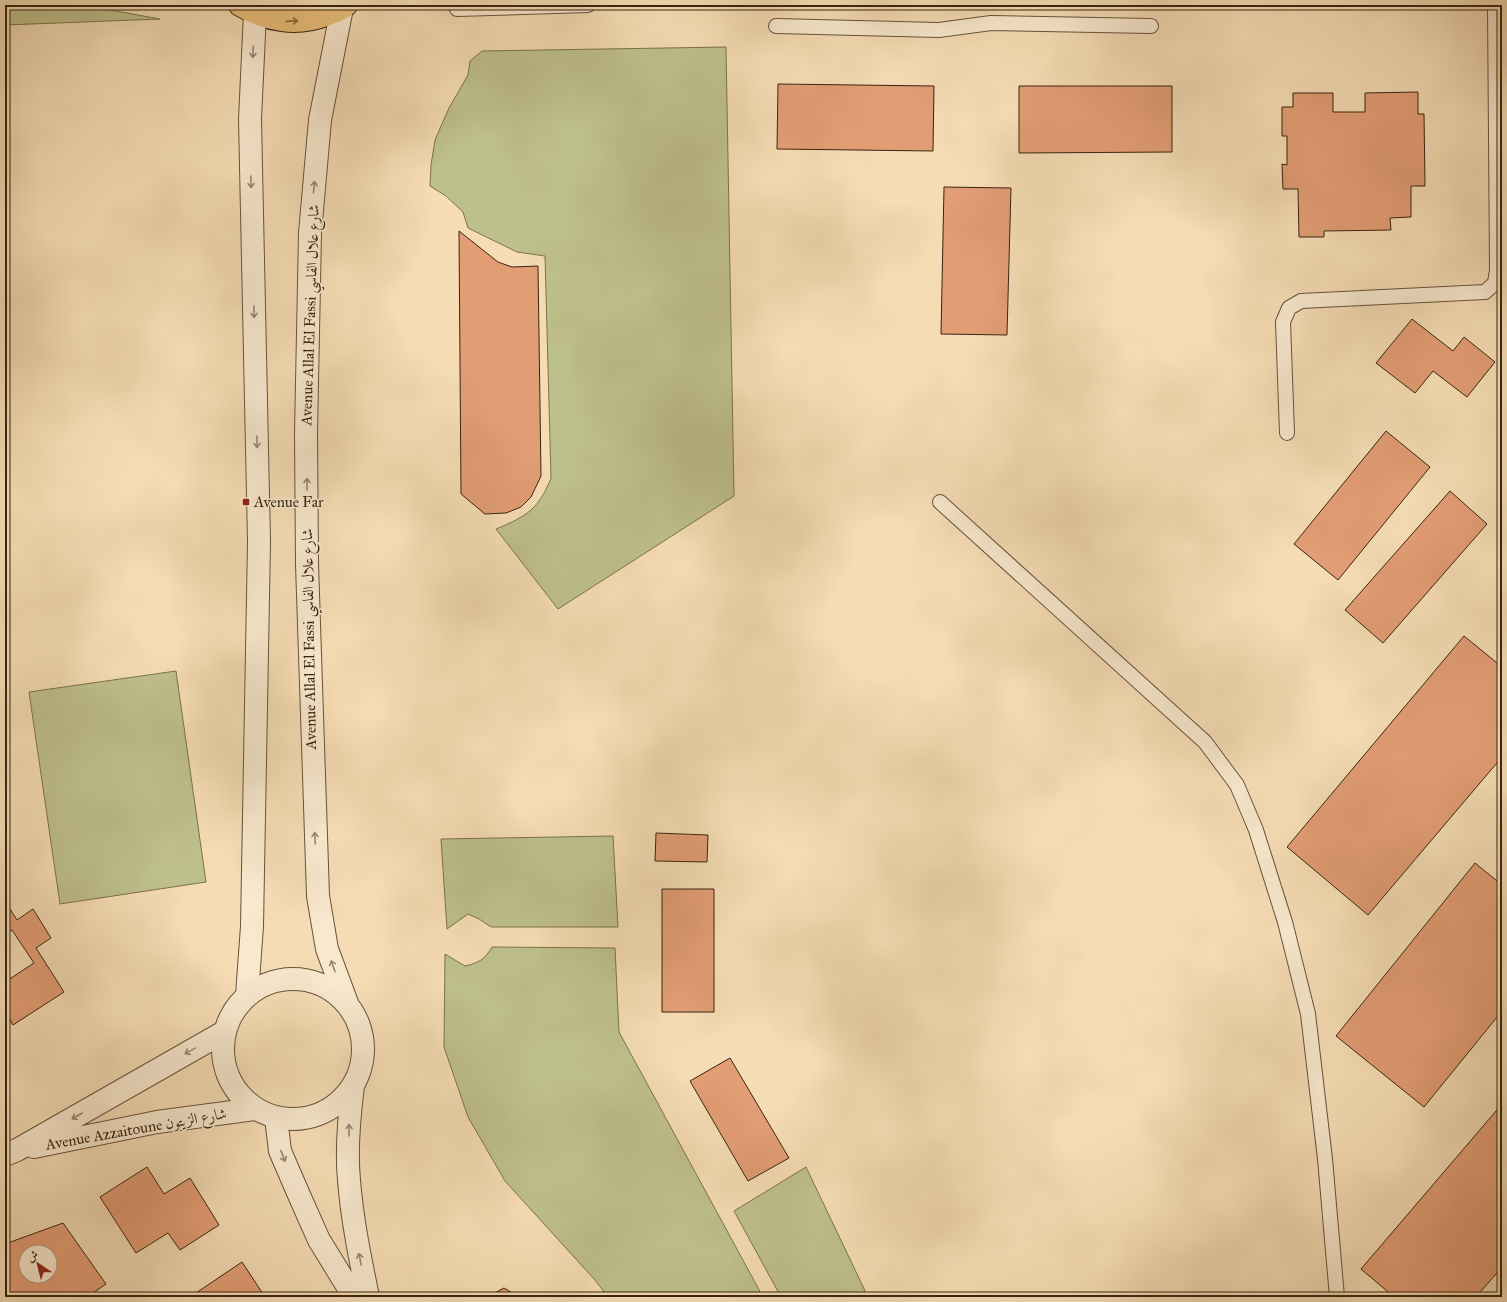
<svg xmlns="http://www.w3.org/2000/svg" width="1507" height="1302" viewBox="0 0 1507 1302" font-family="'IM FELL Great Primer',Amiri,serif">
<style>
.green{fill:#bec08b;stroke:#7b724e}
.building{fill:#e29d74;stroke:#382511;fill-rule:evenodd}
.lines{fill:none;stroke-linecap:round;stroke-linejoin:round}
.service-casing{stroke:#67533a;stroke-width:16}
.tertiary-casing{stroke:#67533a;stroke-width:24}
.primary-casing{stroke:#382511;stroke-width:24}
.service{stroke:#f8e8ce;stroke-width:14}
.tertiary{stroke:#f8e8ce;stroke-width:22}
.primary{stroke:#eabe7a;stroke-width:22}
.oneway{stroke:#886a40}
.oneway2{stroke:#988670}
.poi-dot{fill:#8f2418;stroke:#f8e8ce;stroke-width:1.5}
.labels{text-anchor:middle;stroke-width:3;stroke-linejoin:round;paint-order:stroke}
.street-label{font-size:15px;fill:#382511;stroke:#f8e8ce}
.poi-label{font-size:15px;fill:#382511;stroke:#f8e8ce;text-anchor:start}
</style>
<rect width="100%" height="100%" fill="#f5dcb4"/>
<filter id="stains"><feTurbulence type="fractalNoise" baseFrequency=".005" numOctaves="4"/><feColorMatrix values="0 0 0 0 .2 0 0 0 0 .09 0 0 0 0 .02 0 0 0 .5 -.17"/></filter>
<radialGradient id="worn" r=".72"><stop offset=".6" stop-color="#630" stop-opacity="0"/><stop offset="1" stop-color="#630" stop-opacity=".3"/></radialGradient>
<!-- green -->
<path class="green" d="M5 5H83L160 19 5 25Z
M726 47 734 496 558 609 496 529C527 516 538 510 551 478L545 256 517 252 468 228 463 212 446 196 430 186 431 165 435 140 449 108 468 75 470 61 482 51Z
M176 671 206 882 60 904 29 692Z
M613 836 618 927H491L479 919 468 914 447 929 441 839Z
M492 947 615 948 619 1032 763 1297H608L595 1280 505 1181 468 1117 444 1047 445 954 465 966C479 963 485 959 492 947Z
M806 1167 868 1297H781L734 1211Z"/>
<!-- building -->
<path class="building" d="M778 84 934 86 933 151 777 149Z
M1019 86H1172V152L1019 153Z
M1418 92V114H1424L1425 186H1411V217L1390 218 1391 230 1324 231V237H1299L1298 189H1283L1282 164 1287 165V136H1282V107H1293V93H1333V112H1365V93Z
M944 187 1011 188 1007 335 941 334Z
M459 231 498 262 512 267 538 266 541 476 531 497 521 507 506 513 485 514 461 494Z
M1412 319 1453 351 1464 337 1495 362 1467 397 1433 371 1415 393 1376 363Z
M1386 431 1430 467 1338 580 1294 544Z
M1450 491 1487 524 1383 643 1345 610Z
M1464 636 1502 667V757L1368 915 1287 847Z
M656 833 708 835 707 862 655 861Z
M1475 863 1502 885V1011L1424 1107 1336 1036Z
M662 889H714V1012H662Z
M5 901 17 920 33 909 51 938 36 948 64 992 13 1025 5 1011V982L34 963 12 930 5 934Z
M730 1058 789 1158 748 1181 690 1081Z
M1502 1104V1267L1476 1297H1394L1361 1269Z
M147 1167 164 1194 190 1178 219 1225 180 1250 168 1233 136 1253 100 1197Z
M63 1223 106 1284 87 1297H5V1244ZM26 1252H50V1276H26Z
M242 1262 265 1297H190Z
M504 1288 519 1297H487Z"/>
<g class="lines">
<defs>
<path id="service" d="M457 5V9L588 5
M776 26 939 30 991 23 1151 26
M1287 433 1283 322 1289 308 1301 301 1485 292 1495 283 1497 270 1495 5
M940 502 1205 742 1237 785 1256 830 1285 922 1308 1014 1325 1159 1337 1297"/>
<path id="tertiary" d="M342 8 320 120 310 233 306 433 307 564 318 896 327 949 347 1003
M223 1049a70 70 0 1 1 140 0a70 70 0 1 1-140 0Z
M247 995 252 926 259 542 250 119 255 13
M353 1086C349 1117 346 1149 349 1180 352 1219 360 1258 368 1297
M276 1118 280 1151 299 1195 319 1240 354 1297
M34 1147 157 1122 255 1109
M5 1155 17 1150 224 1032"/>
<path id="primary" d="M240 5C267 21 297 26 326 15 333 12 340 10 346 5"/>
</defs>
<!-- service casing -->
<use href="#service" class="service-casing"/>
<!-- tertiary casing -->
<use href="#tertiary" class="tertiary-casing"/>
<!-- primary casing -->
<use href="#primary" class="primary-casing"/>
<!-- service -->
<use href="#service" class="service"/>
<!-- tertiary -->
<use href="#tertiary" class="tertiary"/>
<!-- primary -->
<use href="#primary" class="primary"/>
</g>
<!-- one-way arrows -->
<defs><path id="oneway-shaft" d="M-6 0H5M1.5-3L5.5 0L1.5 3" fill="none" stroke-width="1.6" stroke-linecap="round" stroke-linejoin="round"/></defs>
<use class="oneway" href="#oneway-shaft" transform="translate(292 21) rotate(-4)"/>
<g class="oneway2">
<use href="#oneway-shaft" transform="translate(253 52) rotate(93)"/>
<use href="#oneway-shaft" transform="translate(251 182) rotate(89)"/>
<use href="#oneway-shaft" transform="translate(314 187) rotate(-85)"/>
<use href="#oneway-shaft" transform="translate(254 312) rotate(89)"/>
<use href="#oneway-shaft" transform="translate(257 442) rotate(89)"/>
<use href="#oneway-shaft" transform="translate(307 484) rotate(-90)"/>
<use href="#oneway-shaft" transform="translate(315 838) rotate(-92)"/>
<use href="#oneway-shaft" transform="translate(333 966) rotate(-110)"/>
<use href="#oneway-shaft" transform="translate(190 1051) rotate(151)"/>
<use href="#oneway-shaft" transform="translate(77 1116) rotate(150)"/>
<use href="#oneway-shaft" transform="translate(349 1130) rotate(-90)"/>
<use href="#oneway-shaft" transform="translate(283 1156) rotate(69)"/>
<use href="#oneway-shaft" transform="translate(360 1259) rotate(-101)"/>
</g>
<!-- markers -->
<rect class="poi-dot" x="242" y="498" width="8" height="8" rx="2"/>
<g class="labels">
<!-- street labels -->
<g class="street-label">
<text transform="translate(310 315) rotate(-88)" y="5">Avenue Allal El Fassi شارع علال الفاسي</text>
<text transform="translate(309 639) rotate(-91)" y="5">Avenue Allal El Fassi شارع علال الفاسي</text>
<text transform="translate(136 1129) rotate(-10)" y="5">Avenue Azzaitoune شارع الزيتون</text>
</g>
<!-- poi labels -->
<g class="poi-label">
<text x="254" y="507">Avenue Far</text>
</g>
</g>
<!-- margin -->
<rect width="1507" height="1302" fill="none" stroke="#f5dcb4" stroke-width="20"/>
<rect x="6" y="6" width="1495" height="1290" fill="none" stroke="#382511" stroke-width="2"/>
<rect x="10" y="10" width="1487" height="1282" fill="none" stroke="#382511"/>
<!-- north arrow -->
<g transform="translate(38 1264) rotate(325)"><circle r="19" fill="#f8e8ce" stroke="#ab9a82"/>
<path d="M0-3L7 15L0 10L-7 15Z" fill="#8f2418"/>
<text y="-6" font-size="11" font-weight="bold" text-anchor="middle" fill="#382511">ش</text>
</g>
<rect width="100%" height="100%" filter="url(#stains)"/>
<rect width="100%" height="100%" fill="url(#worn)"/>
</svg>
